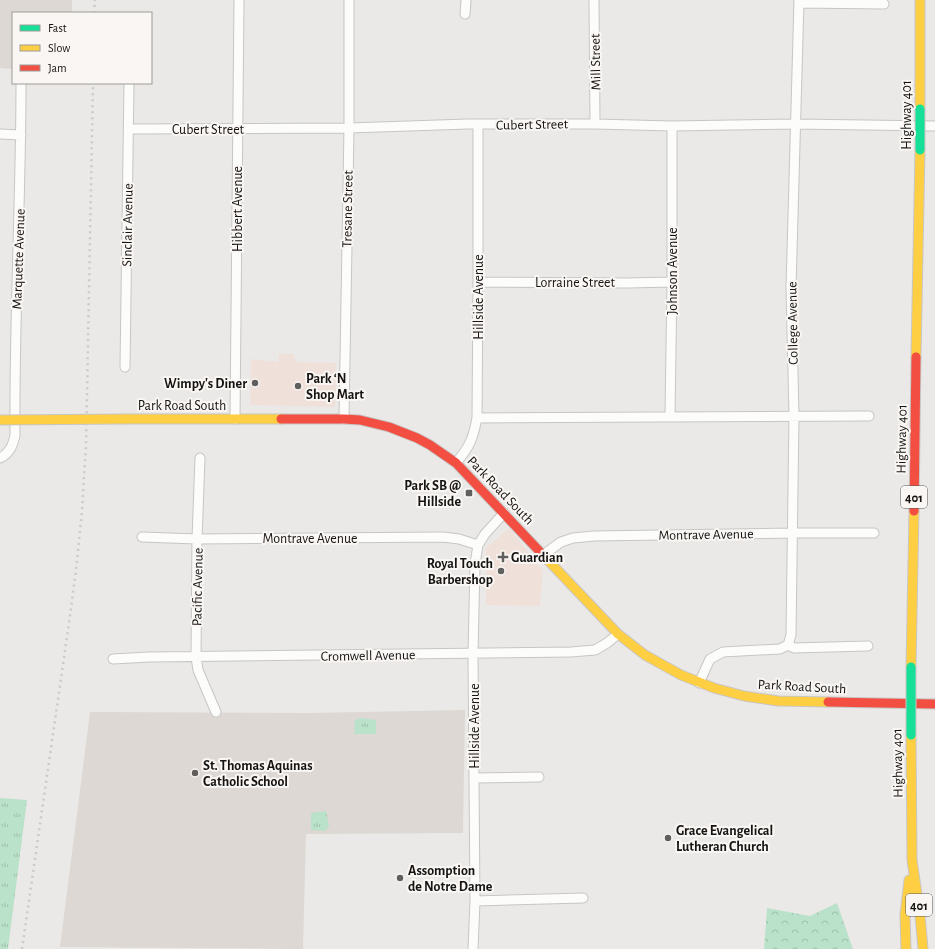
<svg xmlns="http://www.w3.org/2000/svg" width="935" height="949" viewBox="0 0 935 949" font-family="'Alegreya Sans',sans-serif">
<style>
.commercial{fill:#efe1da}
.built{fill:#ddd8d3}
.forest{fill:url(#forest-crowns)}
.park{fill:url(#park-tufts)}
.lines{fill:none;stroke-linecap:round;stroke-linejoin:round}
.street-casing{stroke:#c7c6c5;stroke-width:11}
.slow-casing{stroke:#c7c6c5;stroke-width:11}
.jam-casing{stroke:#c7c6c5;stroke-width:11}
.street{stroke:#fcfcfb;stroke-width:9}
.slow{stroke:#ffcf43;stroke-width:9}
.jam{stroke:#f24e42;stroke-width:9}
.rail{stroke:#cacac9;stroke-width:2.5;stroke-dasharray:2 4;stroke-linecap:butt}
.fast-bridge-casing{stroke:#c7c6c5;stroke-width:11;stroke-linecap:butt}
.slow-bridge-casing{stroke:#c7c6c5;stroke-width:11;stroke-linecap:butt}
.fast-bridge{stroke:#16e098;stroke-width:9}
.slow-bridge{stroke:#ffcf43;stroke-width:9}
.poi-dot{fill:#605f5d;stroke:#f9f6f3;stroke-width:1.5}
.labels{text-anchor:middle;stroke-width:4;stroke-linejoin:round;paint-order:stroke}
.shield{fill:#f9f6f3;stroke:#595856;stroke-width:1}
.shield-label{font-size:13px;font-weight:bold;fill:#151413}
.street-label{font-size:14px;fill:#151413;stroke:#f9f6f3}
.poi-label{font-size:14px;font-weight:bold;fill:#151413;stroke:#f9f6f3;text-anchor:start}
</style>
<defs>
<pattern id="forest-crowns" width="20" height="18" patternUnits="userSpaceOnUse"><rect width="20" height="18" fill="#bae1c9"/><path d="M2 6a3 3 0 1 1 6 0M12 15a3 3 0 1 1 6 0" fill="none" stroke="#9fc0ac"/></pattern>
<pattern id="park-tufts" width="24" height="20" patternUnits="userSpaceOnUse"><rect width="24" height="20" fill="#bae1c9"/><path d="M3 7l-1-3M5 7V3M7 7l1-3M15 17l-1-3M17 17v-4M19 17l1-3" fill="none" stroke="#9fc0ac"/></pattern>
</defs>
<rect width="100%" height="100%" fill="#ebe9e7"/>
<!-- commercial -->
<path class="commercial" d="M279 354H294L295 362 336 363 335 407 250 405 251 359 278 362Z
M509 528 543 571 540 606 486 605V548Z"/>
<!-- built -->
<path class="built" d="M0 0H72V13H13V69L0 68Z
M465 710 463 833 306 834 303 949 60 947 90 712 309 713Z"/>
<!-- forest -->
<path class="forest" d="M837 903 853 949H764L767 908 810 916Z"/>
<!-- park -->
<path class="park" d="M361 718 376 720V734H354L355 720Z
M0 798 27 800 8 949H0Z
M326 811 329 826 325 831 311 830V813Z"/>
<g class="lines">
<defs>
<path id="street" d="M594 0 595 124
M799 3 884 4
M465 14 466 0
M129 129 349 128 468 124H595L672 126 796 124 935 126
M0 134 21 135
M478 282 628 283 672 282
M125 367 129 83
M670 416 672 282V126
M477 418 869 416
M235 419 239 0
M344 419 349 128V0
M0 458C10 453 13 445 15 435 14 318 21 201 21 84
M200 458 197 539 196 657 198 670 216 712
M456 463C470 446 473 439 477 418L478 282V125
M142 537 197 539 443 537 459 539 478 545
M543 555 561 542 573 538 594 536 792 533H874
M788 645 791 635 794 416 791 288 799 0
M113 659 149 657 571 652 595 650 607 643 618 634
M699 683 710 659 723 652 780 649 788 645 794 648 868 646
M474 778 539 777
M475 901 583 898
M473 949 475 901 473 654 475 564 478 545 485 534 504 513"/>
<path id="slow" d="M920 0V109
M916 357 920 150
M125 419H281
M543 555 618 634 645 655 681 675 714 688 744 696 778 701 828 702
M911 667 914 511
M911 735 912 860 920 915 923 949
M906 949 905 915 909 880"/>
<path id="jam" d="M281 419H344L360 420 389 427 417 438 430 445 456 463 543 555
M914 511 916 357
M828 702 935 704"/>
</defs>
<!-- street casing -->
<use href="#street" class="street-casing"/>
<!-- slow casing -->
<use href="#slow" class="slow-casing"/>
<!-- jam casing -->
<use href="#jam" class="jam-casing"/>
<!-- street -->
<use href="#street" class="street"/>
<!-- slow -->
<use href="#slow" class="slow"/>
<!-- jam -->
<use href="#jam" class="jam"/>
<!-- rail -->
<path class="rail" d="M94 13 95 0
M22 949 69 623 76 570 82 511 86 445 93 83"/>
<defs>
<path id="fast-bridge" d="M920 109V150
M911 667V735"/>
<path id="slow-bridge" d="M0 420 125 419"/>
</defs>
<!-- fast-bridge casing -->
<use href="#fast-bridge" class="fast-bridge-casing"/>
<!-- slow-bridge casing -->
<use href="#slow-bridge" class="slow-bridge-casing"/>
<!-- fast-bridge -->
<use href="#fast-bridge" class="fast-bridge"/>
<!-- slow-bridge -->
<use href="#slow-bridge" class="slow-bridge"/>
</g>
<!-- markers -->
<g class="poi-dot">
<circle cx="255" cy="383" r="4"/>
<circle cx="298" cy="386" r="4"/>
<rect x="465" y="489" width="8" height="8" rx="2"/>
<path d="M501 551h4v4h4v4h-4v4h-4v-4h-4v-4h4z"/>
<circle cx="501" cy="571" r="4"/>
<circle cx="195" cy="773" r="4"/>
<circle cx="668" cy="838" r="4"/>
<circle cx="400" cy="878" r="4"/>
</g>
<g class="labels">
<!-- shield labels -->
<g class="shield">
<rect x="901" y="486" width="26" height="22" rx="3"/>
<rect x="906" y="894" width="26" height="22" rx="3"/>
</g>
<g class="shield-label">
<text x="914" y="502">401</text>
<text x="919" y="910">401</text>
</g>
<!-- street labels -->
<g class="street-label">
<text transform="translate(595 62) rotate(-91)" y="5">Mill Street</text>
<text transform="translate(906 115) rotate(-90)" y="5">Highway 401</text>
<text transform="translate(532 124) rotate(-1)" y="5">Cubert Street</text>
<text x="208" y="134">Cubert Street</text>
<text transform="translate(237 209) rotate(-90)" y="5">Hibbert Avenue</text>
<text transform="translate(347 209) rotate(-89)" y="5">Tresane Street</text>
<text transform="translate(127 225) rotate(-89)" y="5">Sinclair Avenue</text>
<text transform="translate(18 259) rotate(-88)" y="5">Marquette Avenue</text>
<text transform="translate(672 271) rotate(-90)" y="5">Johnson Avenue</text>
<text x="575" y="287">Lorraine Street</text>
<text transform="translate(478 297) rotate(-90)" y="5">Hillside Avenue</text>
<text transform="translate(792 323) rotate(-91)" y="5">College Avenue</text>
<text x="182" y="410">Park Road South</text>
<text transform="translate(901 439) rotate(-89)" y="5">Highway 401</text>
<text transform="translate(501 490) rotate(46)" y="5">Park Road South</text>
<text transform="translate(706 534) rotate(-1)" y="5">Montrave Avenue</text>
<text x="310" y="543">Montrave Avenue</text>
<text transform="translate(197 587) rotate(-89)" y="5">Pacific Avenue</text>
<text transform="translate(368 655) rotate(-1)" y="5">Cromwell Avenue</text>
<text transform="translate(802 686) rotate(3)" y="5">Park Road South</text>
<text transform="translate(474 726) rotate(-90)" y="5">Hillside Avenue</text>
<text transform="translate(897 763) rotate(-91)" y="5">Highway 401</text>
</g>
<!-- poi labels -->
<g class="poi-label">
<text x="306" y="383">Park ‘N<tspan x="306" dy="16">Shop Mart</tspan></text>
<text x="247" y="388" text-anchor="end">Wimpy's Diner</text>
<text x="461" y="490" text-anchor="end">Park SB @<tspan x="461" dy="16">Hillside</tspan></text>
<text x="511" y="562">Guardian</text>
<text x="493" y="568" text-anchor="end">Royal Touch<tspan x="493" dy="16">Barbershop</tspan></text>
<text x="203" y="770">St. Thomas Aquinas<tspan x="203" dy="16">Catholic School</tspan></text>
<text x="676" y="835">Grace Evangelical<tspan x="676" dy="16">Lutheran Church</tspan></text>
<text x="408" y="875">Assomption<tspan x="408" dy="16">de Notre Dame</tspan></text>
</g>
</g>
<!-- legend -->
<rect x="12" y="12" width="140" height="72" fill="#f9f6f3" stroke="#9e9c99"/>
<rect x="20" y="25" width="20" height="6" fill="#16e098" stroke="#9e9c99"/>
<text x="48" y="32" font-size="12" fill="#151413">Fast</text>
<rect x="20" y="45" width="20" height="6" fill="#ffcf43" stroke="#9e9c99"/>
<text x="48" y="52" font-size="12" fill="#151413">Slow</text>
<rect x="20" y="65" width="20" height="6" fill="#f24e42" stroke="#9e9c99"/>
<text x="48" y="72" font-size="12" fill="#151413">Jam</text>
</svg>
